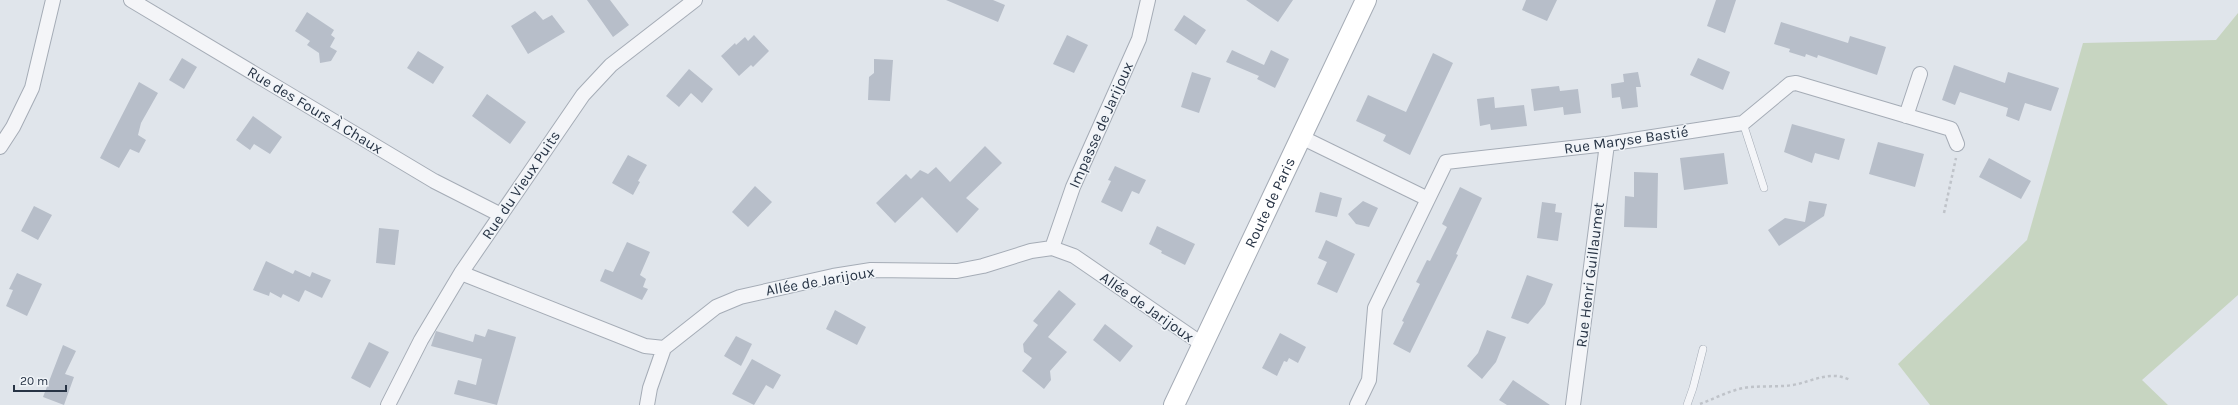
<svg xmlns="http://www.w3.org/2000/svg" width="2238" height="405" viewBox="0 0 2238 405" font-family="Karla,sans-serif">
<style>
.green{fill:#c7d5c1}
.building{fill:#b7bec9}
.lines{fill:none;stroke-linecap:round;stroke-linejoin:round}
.lane-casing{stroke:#a5acb6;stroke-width:8}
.street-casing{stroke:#a5acb6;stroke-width:16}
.secondary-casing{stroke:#a5acb6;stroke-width:22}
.path{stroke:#bfc3c9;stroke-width:2.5;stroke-dasharray:3 3;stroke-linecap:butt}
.lane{stroke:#f4f5f8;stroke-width:7}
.street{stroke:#f4f5f8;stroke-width:14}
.secondary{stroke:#fff;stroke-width:20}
.labels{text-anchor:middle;stroke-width:3;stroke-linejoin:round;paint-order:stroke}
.street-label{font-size:15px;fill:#273344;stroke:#f0f4f8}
</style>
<rect width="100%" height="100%" fill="#e0e5eb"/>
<!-- green -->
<path class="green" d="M2238 13V295L2142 380 2168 405H1930L1898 364 2027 240 2083 43 2216 40Z"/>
<!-- building -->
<path class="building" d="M587 0H610L629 25 613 37Z
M946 0H993L1005 5 998 22Z
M1246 0H1293L1278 22Z
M1526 0H1557L1547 21 1522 10Z
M1716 0H1736L1725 33 1707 26Z
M535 11 543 20 552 15 565 32 528 54 511 26Z
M307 12 334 30 331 35 335 38 330 47 337 51 331 61 320 63 319 53 307 45 310 41 295 31Z
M1184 15 1206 30 1196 45 1174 30Z
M1781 22 1848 43 1850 36 1886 47 1877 75 1818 55 1817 58 1806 54 1805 57 1789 52 1790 49 1774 44Z
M754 35 769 51 753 67 751 65 739 76 721 56 735 43 736 45 745 37 748 41Z
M1067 35 1088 45 1074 73 1053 64Z
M1232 50 1264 65 1271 50 1289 59 1275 88 1257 79 1259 76 1226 62Z
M418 51 444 67 433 84 407 68Z
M1433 53 1453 63 1410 155 1383 141 1386 135 1356 121 1368 95 1406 112Z
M182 58 197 67 184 89 169 80Z
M1698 58 1730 72 1723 90 1690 75Z
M874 59 893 60 890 101 868 100 869 77 874 73Z
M1954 65 2005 83 2008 72 2059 88 2051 111 2025 103 2019 121 2006 116 2008 108 1960 92 1955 105 1942 100Z
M689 69 713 89 702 103 691 93 679 107 666 96Z
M1192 72 1211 78 1199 113 1181 107Z
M1638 72 1641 87H1636L1638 107 1622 109 1620 97 1612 98 1611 84 1624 82 1623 74Z
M139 82 158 93 141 123 138 135 146 140 139 153 130 149 119 168 100 158Z
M1559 86 1560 91 1578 89 1581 113 1564 115 1563 107 1534 111 1531 89Z
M487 94 526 122 510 144 472 116Z
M1494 97 1495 108 1524 105 1527 126 1491 130 1490 124 1480 126 1477 99Z
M253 116 282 137 270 154 254 144 250 150 236 140Z
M1792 124 1845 139 1839 160 1815 153 1812 163 1784 152Z
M1878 142 1924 154 1915 187 1869 174Z
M985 146 1002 163 966 198 979 209 957 233 922 197 895 223 876 203 906 174 911 179 920 170 928 174 936 167 950 182Z
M1724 153 1728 184 1684 190 1680 158Z
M628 155 647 165 638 181 640 182 633 195 612 183Z
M1989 158 2031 181 2021 199 1979 177Z
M1115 166 1146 180 1139 194 1132 191 1122 212 1101 202 1111 181 1108 180Z
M1634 172 1658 173 1657 228 1624 227 1625 196 1634 197Z
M755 186 772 202 748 227 732 212Z
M1460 187 1482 198 1456 254 1458 255 1410 353 1393 344 1404 322 1402 321 1420 284 1416 282 1427 260 1430 261 1447 227 1442 224Z
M1320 192 1342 198 1337 217 1315 212Z
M1363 201 1378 208 1369 227 1356 224 1348 214Z
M1809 201 1827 204 1824 216 1779 246 1768 230 1785 218 1805 222Z
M1542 202 1556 204 1555 212 1562 213 1558 241 1537 238Z
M34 206 52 215 38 240 21 231Z
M1157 226 1195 244 1185 265 1161 253 1162 251 1149 244Z
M379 228 399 230 395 265 376 263Z
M1326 240 1355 254 1337 293 1317 284 1327 262 1318 258Z
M627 242 650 252 640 275 646 279 643 287 648 289 642 300 600 281 605 269 613 272Z
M266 261 293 274 295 270 310 277 312 272 331 280 322 298 305 290 299 302 283 294 281 298 270 292 269 296 253 290Z
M17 273 42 284 27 316 6 306 13 290 9 289Z
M1527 275 1553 284 1545 304 1528 324 1511 318Z
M1059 290 1076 304 1048 337 1067 352 1050 371 1051 380 1044 389 1022 371 1032 358 1024 352 1023 344 1038 325 1033 321Z
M835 310 866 327 857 345 826 329Z
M1105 324 1133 346 1120 362 1093 340Z
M488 329 516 337 497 405 454 394 458 380 476 385 482 359 431 346 436 331 473 342 475 334 485 337Z
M1487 330 1506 337 1496 362 1482 379 1467 366 1478 353Z
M1280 333 1306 347 1298 363 1289 358 1287 362 1284 361 1277 376 1262 368Z
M736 336 752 344 741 366 724 356Z
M369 342 389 352 370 388 351 378Z
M63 345 76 351 65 374 74 377 64 405 43 397Z
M752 359 781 375 773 389 766 385 754 405 732 394Z
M1513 380 1550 405H1507L1499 400Z"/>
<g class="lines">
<defs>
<path id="lane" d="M1743 123 1764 188
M1687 405 1693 388 1703 349"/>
<path id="street" d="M131 0 434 181 501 215
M1906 116 1920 74
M1301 137 1428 199
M0 147 13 127 32 88 53 0
M1052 248 1073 187 1139 39 1148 0
M461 273 645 346 664 348 716 307 740 297 833 276 871 270 957 271 983 266 1031 251 1052 248 1074 256 1202 344
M388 405 421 340 461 273 583 95 611 65 695 0
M647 405 650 388 664 348
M1357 405 1369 380 1375 308 1446 162 1607 144 1743 123 1790 84 1796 83 1951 129 1957 144
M1573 405 1607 144"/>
<g id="secondary">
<path id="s1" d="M1174 405 1366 0"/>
</g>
</defs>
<!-- lane casing -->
<use href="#lane" class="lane-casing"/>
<!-- street casing -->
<use href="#street" class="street-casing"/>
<!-- secondary casing -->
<use href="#secondary" class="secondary-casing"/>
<!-- path -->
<path class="path" d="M1944 213 1956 158
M1700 404C1716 398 1732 389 1750 387 1764 386 1779 387 1793 385 1814 381 1830 370 1850 380"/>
<!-- lane -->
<use href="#lane" class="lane"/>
<!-- street -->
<use href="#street" class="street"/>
<!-- secondary -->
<use href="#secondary" class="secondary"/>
</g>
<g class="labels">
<!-- street labels -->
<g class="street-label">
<text transform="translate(315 110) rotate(31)" y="5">Rue des Fours À Chaux</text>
<text transform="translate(1101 125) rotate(-66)" y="5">Impasse de Jarijoux</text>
<text transform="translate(1626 140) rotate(-8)" y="5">Rue Maryse Bastié</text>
<text transform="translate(521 185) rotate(-56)" y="5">Rue du Vieux Puits</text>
<text dy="5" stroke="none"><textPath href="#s1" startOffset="224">Route de Paris</textPath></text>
<text transform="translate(1590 275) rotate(-83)" y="5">Rue Henri Guillaumet</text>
<text transform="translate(820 281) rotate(-10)" y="5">Allée de Jarijoux</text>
<text transform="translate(1147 307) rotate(35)" y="5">Allée de Jarijoux</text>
</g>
</g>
<!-- scale -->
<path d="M14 385v6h52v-6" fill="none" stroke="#273344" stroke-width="2"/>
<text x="20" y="385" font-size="12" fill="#273344" stroke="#f0f4f8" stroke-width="3" paint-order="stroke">20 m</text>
</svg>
